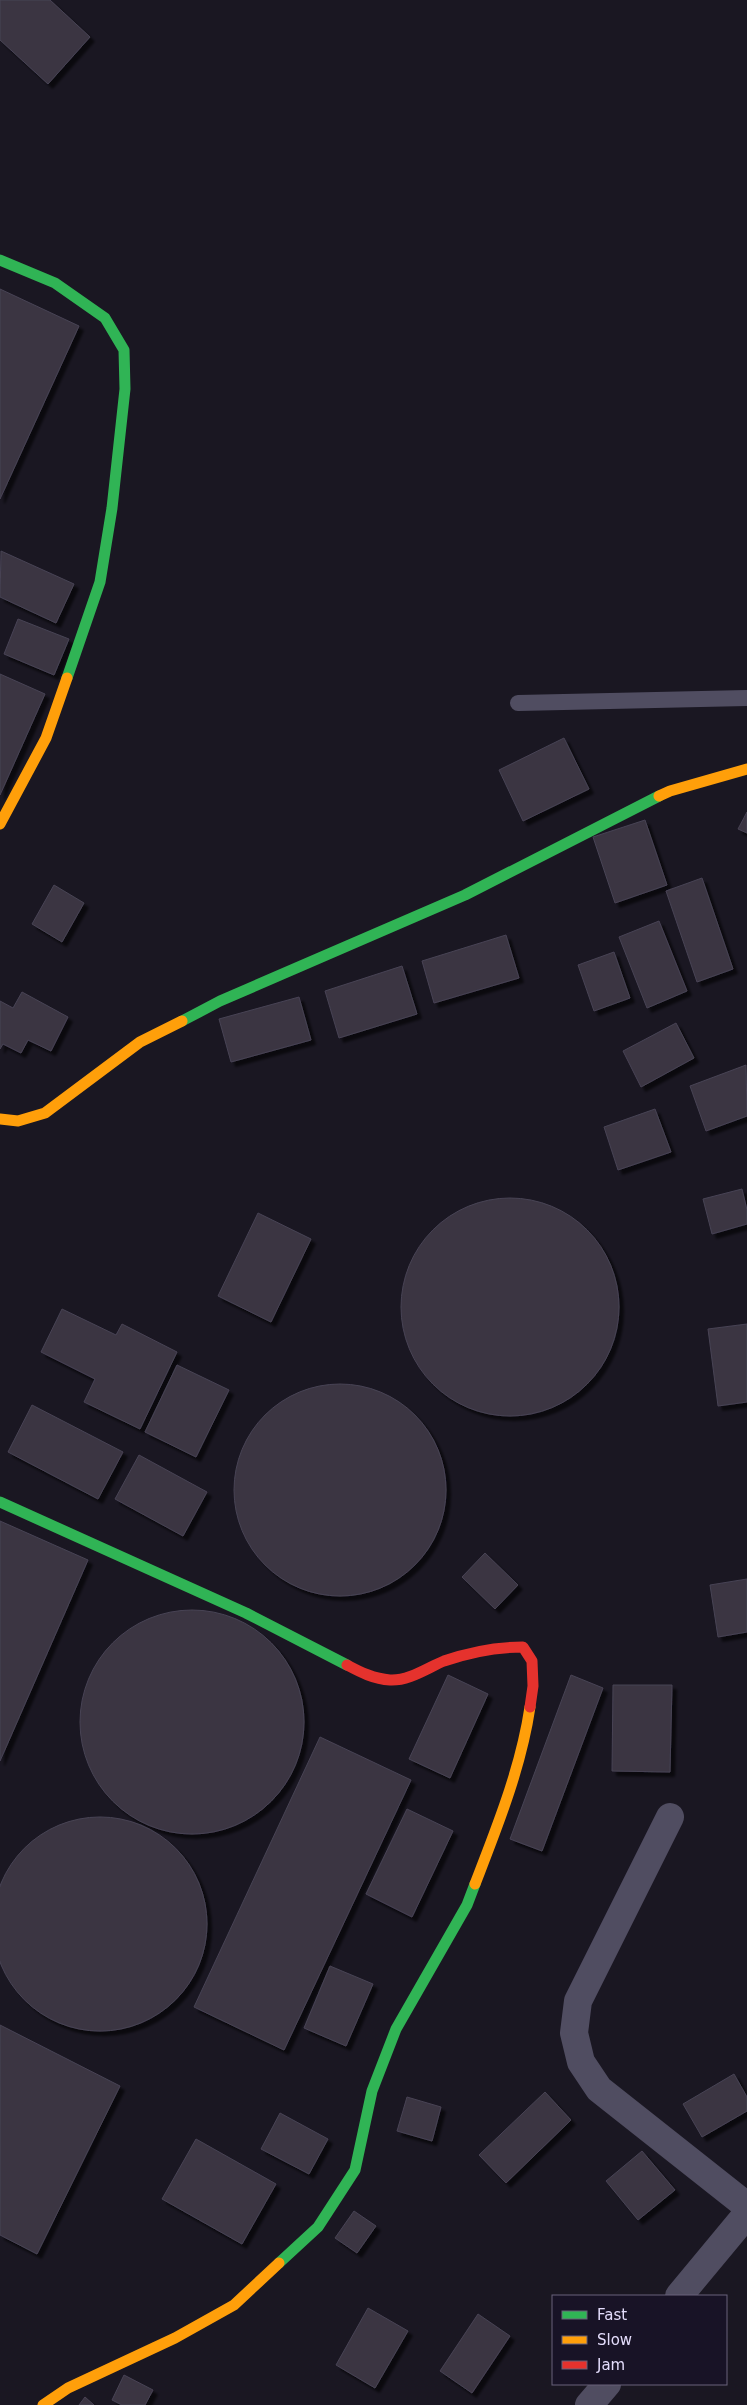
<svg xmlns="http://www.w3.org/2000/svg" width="747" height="2405" viewBox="0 0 747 2405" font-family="'DejaVu Sans',sans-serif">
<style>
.building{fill:#3a3643;stroke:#484354;filter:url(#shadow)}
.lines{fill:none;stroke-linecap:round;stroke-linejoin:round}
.lane{stroke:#504d61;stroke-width:16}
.street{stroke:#504d61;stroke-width:28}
.fast{stroke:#30b455;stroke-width:11}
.slow{stroke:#ff9f0a;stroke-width:11}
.jam{stroke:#e5322d;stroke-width:11}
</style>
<defs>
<filter id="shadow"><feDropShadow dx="4.5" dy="4.5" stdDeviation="1" flood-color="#0009"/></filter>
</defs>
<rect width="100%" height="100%" fill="#1a1722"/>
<!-- building -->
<path class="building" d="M0 0H50L90 37 48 84 0 40Z
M0 289 79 326 0 499Z
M1 551 74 584 56 623 0 597Z
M18 619 69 639 54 675 4 654Z
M0 674 45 694 0 795Z
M564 738 589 789 523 821 499 770Z
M747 812V833L738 829Z
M645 820 667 885 615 903 593 837Z
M702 878 733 969 697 982 666 891Z
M54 885 84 903 62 942 32 924Z
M659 921 687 991 647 1008 619 937Z
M506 935 519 978 434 1003 422 961Z
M614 952 630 998 594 1011 578 965Z
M402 966 417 1014 339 1038 325 991Z
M22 992 68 1017 51 1051 28 1040 21 1053 3 1044 0 1049V1001L13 1008Z
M299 997 311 1040 231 1062 219 1019Z
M676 1023 694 1058 641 1087 623 1051Z
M746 1065 747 1116 706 1131 690 1086Z
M655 1109 671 1152 618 1170 604 1127Z
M742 1189 747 1210V1224L712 1234 703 1199Z
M401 1307a109 109 0 1 1 218 0a109 109 0 1 1-218 0Z
M258 1213 311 1239 271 1322 218 1296Z
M62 1309 116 1335 122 1324 177 1352 140 1429 84 1402 95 1379 41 1352Z
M747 1324V1402L718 1406 708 1329Z
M177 1365 229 1390 196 1457 145 1432Z
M234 1490a106 106 0 1 1 212 0a106 106 0 1 1-212 0Z
M32 1405 123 1452 98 1499 8 1452Z
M139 1455 207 1492 183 1536 115 1499Z
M0 1521 88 1560 0 1761Z
M485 1553 518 1585 495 1609 462 1577Z
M747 1579V1632L718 1637 710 1585Z
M80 1722a112 112 0 1 1 224 0a112 112 0 1 1-224 0Z
M448 1675 488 1694 450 1778 409 1759Z
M571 1675 603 1688 542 1851 510 1839Z
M613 1685H672L670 1772 612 1771Z
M320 1737 411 1780 284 2050 194 2007Z
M407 1809 453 1831 412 1917 366 1894Z
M-7 1924a107 107 0 1 1 214 0a107 107 0 1 1-214 0Z
M330 1966 373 1984 346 2046 304 2028Z
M0 2025 120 2086 37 2254 0 2235Z
M734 2074 747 2097V2111L702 2137 683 2104Z
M545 2092 571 2120 506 2183 479 2155Z
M407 2097 441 2107 432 2141 397 2131Z
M280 2113 328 2139 309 2174 261 2149Z
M196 2139 276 2184 242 2244 162 2199Z
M642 2151 675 2190 638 2220 606 2181Z
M354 2211 376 2226 357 2253 335 2238Z
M368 2308 408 2331 375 2388 336 2365Z
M478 2314 510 2336 472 2393 440 2371Z
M124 2375 153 2390 145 2405H122L112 2400Z
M85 2397 94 2405H79Z"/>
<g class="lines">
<!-- lane -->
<path class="lane" d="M518 703 747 698"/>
<!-- street -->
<path class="street" d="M670 1817 578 2001 574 2033 581 2062 599 2089 747 2206
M679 2296 747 2214
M589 2405 607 2384"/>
<!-- fast -->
<path class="fast" d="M0 260 55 283 105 318 124 350 125 389 112 508 100 582 67 678
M182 1021 220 1001 465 895 659 796
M0 1502 246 1613 347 1665
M279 2263 318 2227 355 2170 372 2091 396 2029 467 1905 475 1884"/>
<!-- slow -->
<path class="slow" d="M659 796 670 791 747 769
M0 824 46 738 67 678
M0 1119 18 1121 45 1113 140 1042 182 1021
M475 1884C497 1827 521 1768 530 1707
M43 2405 68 2388 175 2338 234 2305 279 2263"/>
<!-- jam -->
<path class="jam" d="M347 1665C360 1672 374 1679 390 1680 409 1681 427 1668 444 1661 470 1652 496 1647 523 1647L532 1661 533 1686 530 1707"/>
</g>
<!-- legend -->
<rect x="552" y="2295" width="175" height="90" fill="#181326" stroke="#69637b"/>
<rect x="562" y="2311" width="25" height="8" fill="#30b455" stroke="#69637b"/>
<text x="597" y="2320" font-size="15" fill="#e3dcfb">Fast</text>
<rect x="562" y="2336" width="25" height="8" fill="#ff9f0a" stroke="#69637b"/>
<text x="597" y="2345" font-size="15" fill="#e3dcfb">Slow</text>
<rect x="562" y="2361" width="25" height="8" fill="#e5322d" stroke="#69637b"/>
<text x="597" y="2370" font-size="15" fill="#e3dcfb">Jam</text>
</svg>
